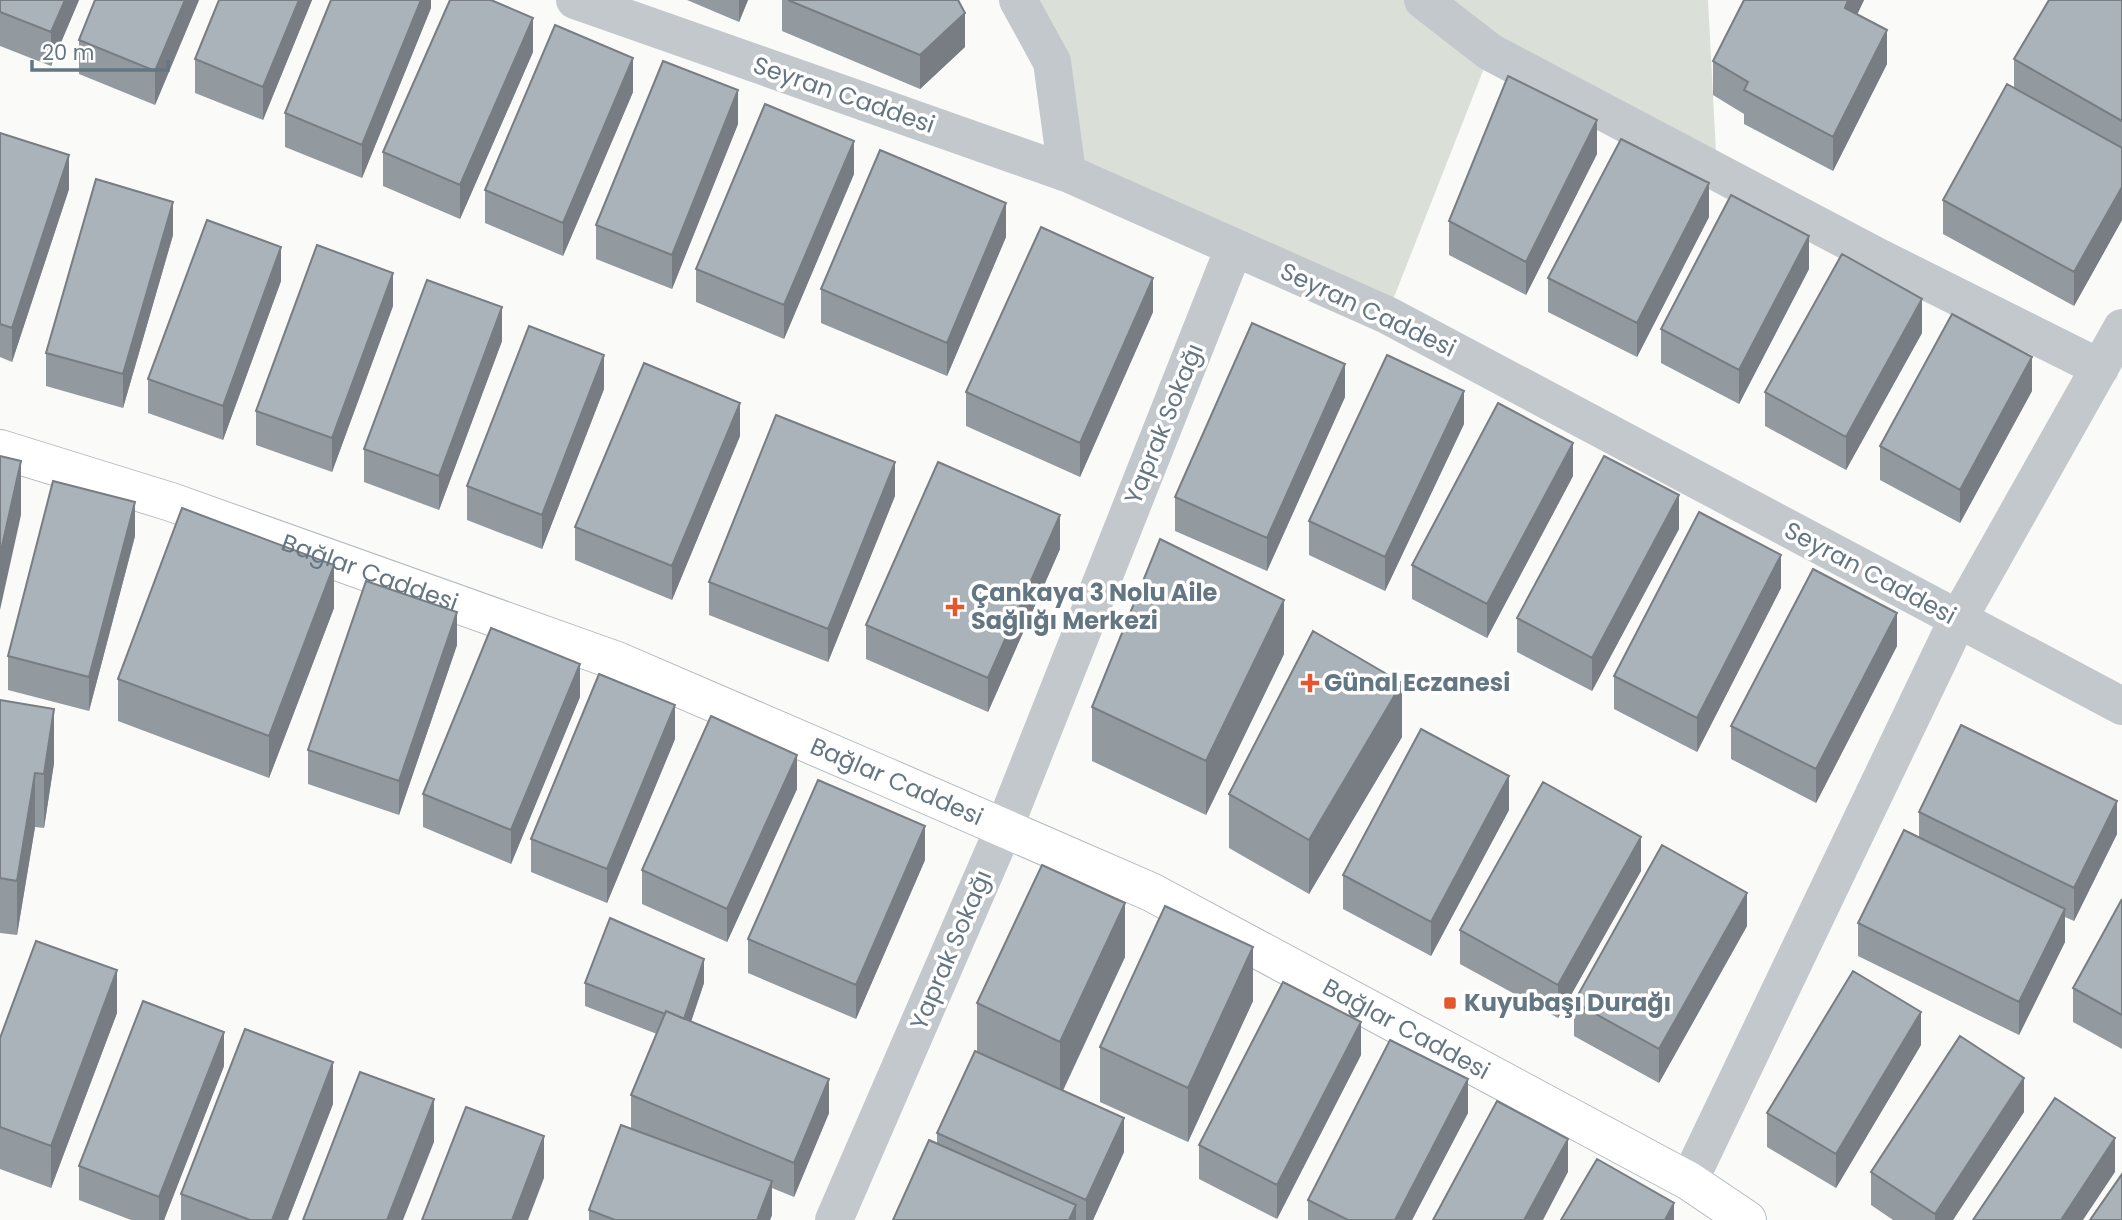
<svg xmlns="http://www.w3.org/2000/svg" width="2122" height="1220" viewBox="0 0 2122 1220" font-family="Poppins,sans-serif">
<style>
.green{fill:#dadfd7}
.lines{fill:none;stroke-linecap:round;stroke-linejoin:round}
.secondary-casing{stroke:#b3babf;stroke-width:40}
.minor{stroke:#c3c8cc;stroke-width:38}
.secondary{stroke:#fff;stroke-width:38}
.wall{fill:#929a9f}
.shaded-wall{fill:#777d82}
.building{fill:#aab3b9;stroke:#777d82;stroke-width:2}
.poi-dot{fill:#e4572e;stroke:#fff;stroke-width:2.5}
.labels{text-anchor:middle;stroke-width:7;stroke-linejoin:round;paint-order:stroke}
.street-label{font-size:24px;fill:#657683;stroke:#fff}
.poi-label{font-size:24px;font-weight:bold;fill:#657683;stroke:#fff;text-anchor:start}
</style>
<rect width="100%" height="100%" fill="#fafaf8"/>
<!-- green -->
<path class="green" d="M1018 0H1708L1717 172 1490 53 1387 315 1067 173Z"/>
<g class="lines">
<defs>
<g id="secondary">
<path id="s1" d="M0 449 171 502 617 661 884 776 1151 892 1689 1181 1747 1220"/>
</g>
</defs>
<!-- secondary casing -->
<use href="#secondary" class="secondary-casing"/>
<!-- minor -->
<path class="minor" d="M575 0 1067 173 1387 315 2122 706
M1018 0 1052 62 1067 173
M1423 0 1490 52 1878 257 2100 368
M1689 1181 1957 621 2122 328
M834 1220 1004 828 1234 248"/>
<!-- secondary -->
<use href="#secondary" class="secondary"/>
</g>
<!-- wall -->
<path class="wall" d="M0 0H79L51 66 0 46Z
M199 0 155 105 79 74V40Z
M219 0H312L263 120 195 93V59Z
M431 0V8L362 178 285 147V113Z
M687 0H748L739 22Z
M782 0H788L965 47 920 89 782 31Z
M1744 0H1864L1857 14 1887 64 1833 171 1744 124V114L1713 95V61Z
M2122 0V220L2074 306 1943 234V200L2014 88V59Z
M533 52 460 219 383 186V152Z
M633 92 563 256 485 223V190Z
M738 124 672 289 596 259V225Z
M0 133 69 189 12 362 0 357Z
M1597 154 1526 295 1449 255V221Z
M854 174 784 339 696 302V269Z
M1709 217 1637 357 1548 312V278Z
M173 235 123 408 46 386V353Z
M1006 237 947 376 821 323V289Z
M1809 269 1739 404 1661 363V329Z
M281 281 223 440 148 413V379Z
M393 306 332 472 256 445V411Z
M1153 312 1080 477 966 426V392Z
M1922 333 1846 470 1765 426V392Z
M502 341 439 510 364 482V449Z
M604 389 542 549 467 520V486Z
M2032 391 1960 523 1880 480V446Z
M1345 397 1267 571 1175 531V497Z
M1464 424 1385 591 1309 555V521Z
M740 436 672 600 575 560V527Z
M1573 476 1487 638 1412 599V565Z
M895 496 828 662 709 615V582Z
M1679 529 1592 691 1517 652V618Z
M135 536 89 711 8 690V656Z
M1060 549 988 712 866 659V625Z
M1781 588 1697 752 1614 709V676Z
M334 608 269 778 118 721V679Z
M457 645 399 815 308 784V750Z
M1897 646 1816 803 1731 759V726Z
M1284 654 1206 815 1092 761V707Z
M580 697 511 864 423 827V794Z
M0 700 54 763 44 828 35 827 17 935 0 933Z
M1402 737 1309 894 1229 848V794Z
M675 739 607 903 531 872V839Z
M797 789 727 942 642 904V870Z
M1509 810 1431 956 1343 909V875Z
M1919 812 2117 834 2074 921 2065 917V942L2019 1035 1858 956V923L1919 837Z
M925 860 856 1019 748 973V939Z
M1641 871 1558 1018 1460 964V930Z
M2122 899V1049L2073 1022V988Z
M1747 926 1659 1083 1574 1036V1002Z
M1125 957 1063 1091 1124 1152 1093 1220H893L937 1144V1133L977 1052V1003Z
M585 983H704L691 1022 829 1113 794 1197 772 1188V1215L770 1220H589V1210L631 1129V1095L657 1034 585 1006Z
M1253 1001 1188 1142 1100 1102V1047Z
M117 1013 51 1188 0 1169V1038Z
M1921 1045 1836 1188 1767 1147V1113Z
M1361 1055 1277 1219 1199 1179V1145Z
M224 1066 164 1220H131L79 1200V1166Z
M333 1104 288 1220H181V1194Z
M2024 1112 1953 1220H1893L1871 1205V1172Z
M1468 1113 1412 1220H1308V1200Z"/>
<!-- shaded-wall -->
<path class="shaded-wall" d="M65 0H79L51 66V32Z
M185 0H199L155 105V71Z
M299 0H312L263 120V87Z
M421 0H431V8L362 178V145Z
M739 0H748L739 22Z
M1848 0H1864L1845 41V8Z
M965 13V47L920 89V55Z
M533 18V52L460 219V185Z
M1887 30V64L1833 171V137Z
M633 58V92L563 256V223Z
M738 90V124L672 289V255Z
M1597 120V154L1526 295V262Z
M854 141V174L784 339V305Z
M69 155V189L12 362V328Z
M1709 183V217L1637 357V323Z
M2122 187V220L2074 306V272Z
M173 202V235L123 408V374Z
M1006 203V237L947 376V343Z
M1809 236V269L1739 404V370Z
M281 247V281L223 440V406Z
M393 273V306L332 472V438Z
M1153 278V312L1080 477V443Z
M1922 299V333L1846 470V437Z
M502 307V341L439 510V476Z
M604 355V389L542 549V515Z
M2032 357V391L1960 523V490Z
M1345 364V397L1267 571V538Z
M1464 391V424L1385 591V557Z
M740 403V436L672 600V566Z
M1573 443V476L1487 638V604Z
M21 461V515L0 610V555Z
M895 462V496L828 662V629Z
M1679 495V529L1592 691V658Z
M135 502V536L89 711V677Z
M1060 515V549L988 712V678Z
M1781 555V588L1697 752V718Z
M334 565V608L269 778V736Z
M1284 600V654L1206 815V761Z
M457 612V645L399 815V781Z
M1897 613V646L1816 803V769Z
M580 664V697L511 864V830Z
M1402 683V737L1309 894V840Z
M675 705V739L607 903V869Z
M54 709V763L44 828V774Z
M797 755V789L727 942V909Z
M35 773V827L17 935V881Z
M1509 776V810L1431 956V922Z
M2117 801V834L2074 921V888Z
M925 826V860L856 1019V985Z
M1641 837V871L1558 1018V985Z
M1747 893V926L1659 1083V1049Z
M1125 903V957L1060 1096V1042Z
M2065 909V942L2019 1035V1002Z
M1253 947V1001L1188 1142V1088Z
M704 959V983L683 1045V1021Z
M117 970V1013L51 1188V1146Z
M1921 1012V1045L1836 1188V1154Z
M1361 1022V1055L1277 1219V1185Z
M224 1032V1066L164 1220H159V1197Z
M333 1062V1104L288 1220H272Z
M2024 1078V1112L1953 1220H1935V1214Z
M829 1079V1113L794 1197V1163Z
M1468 1079V1113L1412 1220H1395Z
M434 1099V1142L403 1220H387Z
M1124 1118V1152L1093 1220H1086V1200Z
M544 1136V1178L528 1220H512Z
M2115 1138V1172L2083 1220H2061Z
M1568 1139V1172L1543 1220H1524Z
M772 1181V1215L770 1220H757Z
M1674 1203V1220H1665Z
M1076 1205V1220H1069Z"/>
<!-- building -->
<path class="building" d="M0 0H65L51 32 0 12Z
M95 0H185L155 71 79 40Z
M219 0H299L263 87 195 59Z
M331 0H421L362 145 285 113Z
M450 0H491L533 18 460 185 383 152Z
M788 0H958L965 13 920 55Z
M1744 0H1848L1845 8 1887 30 1833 137 1744 90 1748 82 1713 61Z
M2049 0H2122V121L2014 59Z
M555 25 633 58 563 223 485 190Z
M663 61 738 90 672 255 596 225Z
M1508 76 1597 120 1526 262 1449 221Z
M2007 84 2122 148V187L2074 272 1943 200Z
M765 104 854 141 784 305 696 269Z
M0 133 69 155 12 328 0 324Z
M1621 139 1709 183 1637 323 1548 278Z
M880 150 1006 203 947 343 821 289Z
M96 179 173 202 123 374 46 353Z
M1731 195 1809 236 1739 370 1661 329Z
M207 220 281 247 223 406 148 379Z
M1041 227 1153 278 1080 443 966 392Z
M317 245 393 273 332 438 256 411Z
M1842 254 1922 299 1846 437 1765 392Z
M427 280 502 307 439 476 364 449Z
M1952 314 2032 357 1960 490 1880 446Z
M1252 323 1345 364 1267 538 1175 497Z
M529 326 604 355 542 515 467 486Z
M1387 355 1464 391 1385 557 1309 521Z
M644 363 740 403 672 566 575 527Z
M1498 403 1573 443 1487 604 1412 565Z
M776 415 895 462 828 629 709 582Z
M0 456 21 461 0 555Z
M1604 456 1679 495 1592 658 1517 618Z
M938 462 1060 515 988 678 866 625Z
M53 481 135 502 89 677 8 656Z
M182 508 334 565 269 736 118 679Z
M1699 512 1781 555 1697 718 1614 676Z
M1160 539 1284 600 1206 761 1092 707Z
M1813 569 1897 613 1816 769 1731 726Z
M366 581 457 612 399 781 308 750Z
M491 628 580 664 511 830 423 794Z
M1313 631 1402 683 1309 840 1229 794Z
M599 674 675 705 607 869 531 839Z
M0 700 54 709 44 774 35 773 17 881 0 878Z
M711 716 797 755 727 909 642 870Z
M1961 725 2117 801 2074 888 1919 812Z
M1421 729 1509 776 1431 922 1343 875Z
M818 780 925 826 856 985 748 939Z
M1543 782 1641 837 1558 985 1460 930Z
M1904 830 2065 909 2019 1002 1858 923Z
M1662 845 1747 893 1659 1049 1574 1002Z
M1042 865 1125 903 1060 1042 977 1003Z
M2122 899V1015L2073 988Z
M1165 906 1253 947 1188 1088 1100 1047Z
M610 918 704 959 684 1019 666 1011 665 1014 585 983Z
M36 941 117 970 51 1146 0 1127V1038Z
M1853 971 1921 1012 1836 1154 1767 1113Z
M1283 982 1361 1022 1277 1185 1199 1145Z
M143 1001 224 1032 159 1197 79 1166Z
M666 1011 829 1079 794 1163 631 1095Z
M245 1029 333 1062 272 1220H250L181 1194Z
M1960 1036 2024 1078 1935 1214 1871 1172Z
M1390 1040 1468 1079 1395 1220H1348L1308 1200Z
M975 1051 1124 1118 1086 1200 937 1133Z
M360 1072 434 1099 387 1220H303Z
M2055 1098 2115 1138 2061 1220H1973Z
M1497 1101 1568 1139 1524 1220H1433Z
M466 1107 544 1136 512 1220H422Z
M621 1125 772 1181 757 1220H615L589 1210Z
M929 1140 1076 1205 1069 1220H893Z
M1597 1159 1674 1203 1665 1220H1561Z
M2122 1174V1220H2090Z"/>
<!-- markers -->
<g class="poi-dot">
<path d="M951.5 596.5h7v7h7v7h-7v7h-7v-7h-7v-7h7z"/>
<path d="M1306.5 672.5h7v7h7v7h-7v7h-7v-7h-7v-7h7z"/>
<rect x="1443" y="996" width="14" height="14" rx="3.5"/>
</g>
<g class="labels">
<!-- street labels -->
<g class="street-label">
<text transform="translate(844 95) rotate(19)" y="8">Seyran Caddesi</text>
<text transform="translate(1368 310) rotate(25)" y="8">Seyran Caddesi</text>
<text transform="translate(1164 424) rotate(-68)" y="8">Yaprak Sokağı</text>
<text dy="8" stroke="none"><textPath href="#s1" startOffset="390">Bağlar Caddesi</textPath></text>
<text transform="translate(1870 573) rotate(28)" y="8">Seyran Caddesi</text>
<text dy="8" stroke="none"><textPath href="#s1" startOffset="957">Bağlar Caddesi</textPath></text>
<text transform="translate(951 950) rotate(-67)" y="8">Yaprak Sokağı</text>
<text dy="8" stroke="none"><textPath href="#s1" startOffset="1524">Bağlar Caddesi</textPath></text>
</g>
<!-- poi labels -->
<g class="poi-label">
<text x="971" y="601">Çankaya 3 Nolu Aile<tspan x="971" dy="28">Sağlığı Merkezi</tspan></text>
<text x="1324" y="691">Günal Eczanesi</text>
<text x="1464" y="1011">Kuyubaşı Durağı</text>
</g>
</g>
<!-- scale -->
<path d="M32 60v10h136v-10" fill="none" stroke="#657683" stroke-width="3.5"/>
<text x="42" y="60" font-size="21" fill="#657683" stroke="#ffffff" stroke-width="5" paint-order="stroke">20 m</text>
</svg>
